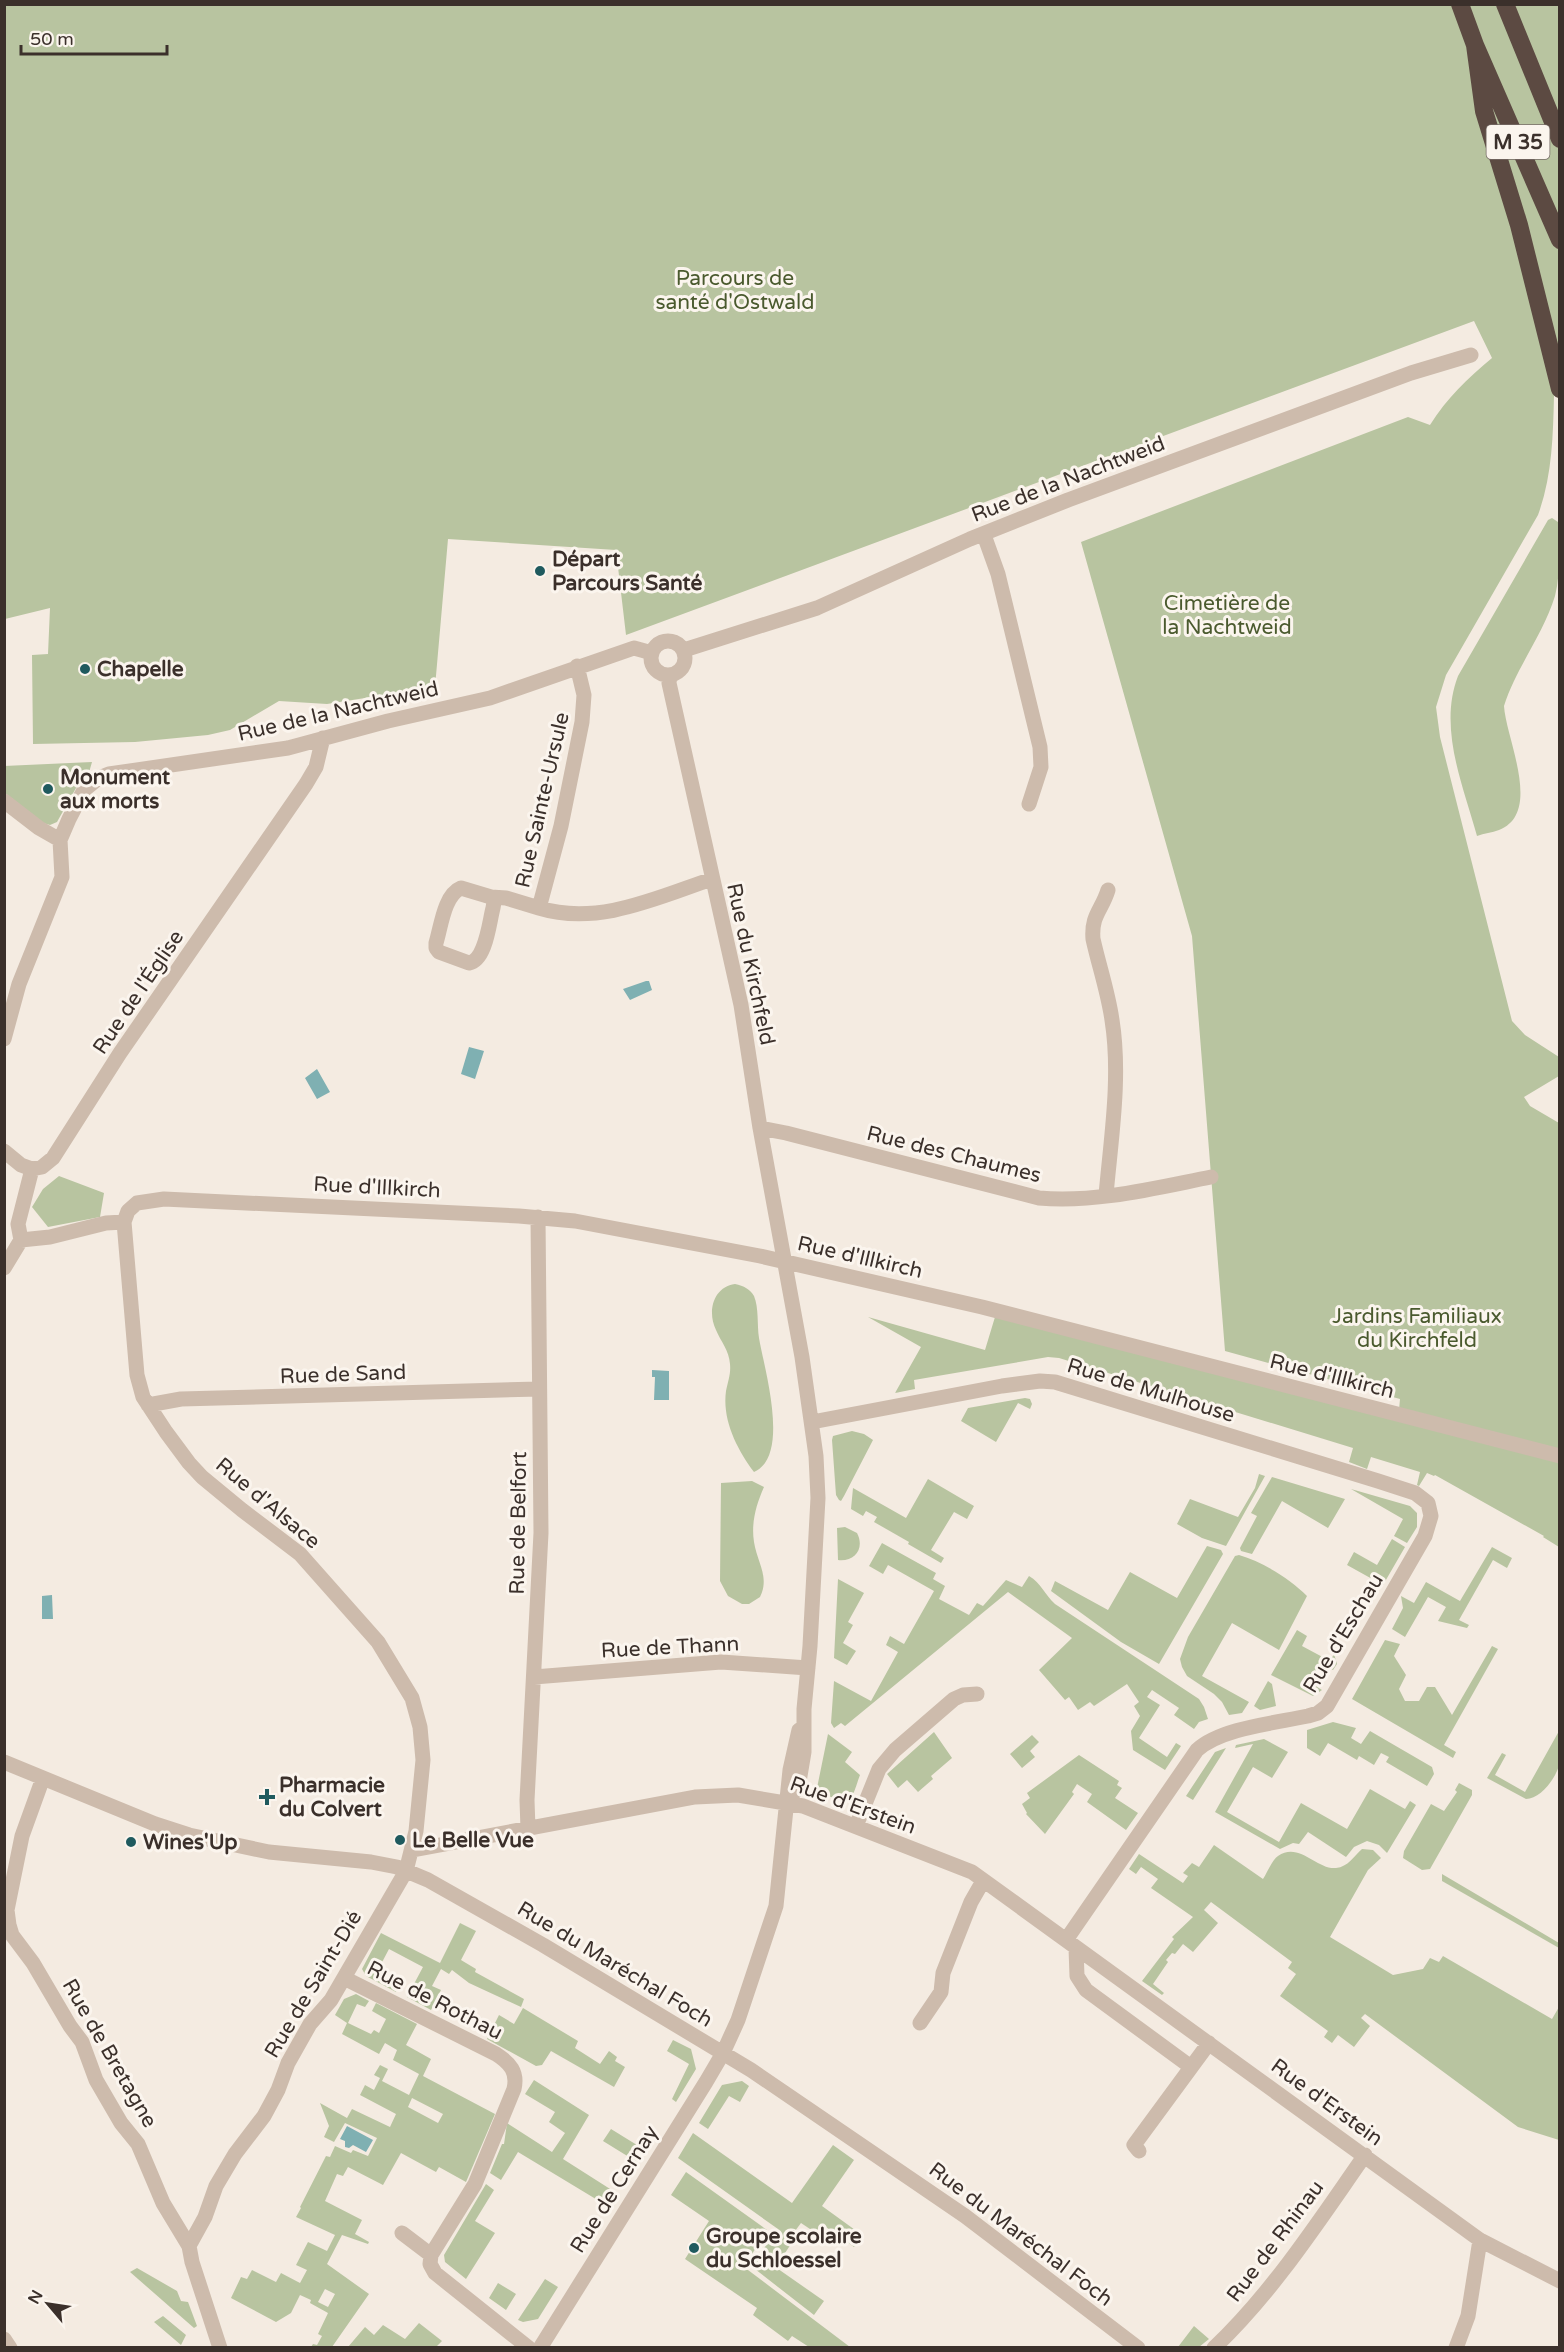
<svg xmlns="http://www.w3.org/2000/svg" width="1564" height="2352" viewBox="0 0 1564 2352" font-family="'Varela Round',sans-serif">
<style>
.green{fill:#b8c4a0;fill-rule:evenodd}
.water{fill:#7fb0b2}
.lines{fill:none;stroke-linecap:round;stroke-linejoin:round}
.minor{stroke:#cdbbac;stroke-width:15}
.highway{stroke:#5c4a42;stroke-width:18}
.poi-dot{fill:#1f5a5e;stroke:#fbf5ee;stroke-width:2}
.labels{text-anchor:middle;stroke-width:6;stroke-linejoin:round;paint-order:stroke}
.shield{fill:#fbf5ee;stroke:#756b66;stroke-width:1.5}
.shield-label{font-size:20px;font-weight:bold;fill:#3b302b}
.park-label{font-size:21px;fill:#4a5a2e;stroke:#fbf5ee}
.street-label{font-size:21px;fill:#3b302b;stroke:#fbf5ee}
.poi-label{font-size:21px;font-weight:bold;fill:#3b302b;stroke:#fbf5ee;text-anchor:start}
</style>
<rect width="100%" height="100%" fill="#f4ebe1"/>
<!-- green -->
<path class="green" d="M5 5H1559L1560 395 1554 396C1553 437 1552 477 1538 515L1446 675 1436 707 1440 737 1512 1021 1525 1035 1559 1057V1076L1524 1097 1530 1106 1559 1123V1547L1543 1537 1544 1536 1435 1475 1434 1476 1427 1473 1419 1486 1417 1485 1420 1472 1371 1457 1367 1469 1349 1462 1353 1448 1059 1358 1048 1357 914 1380 915 1389 895 1393 921 1347 868 1317 985 1350 995 1317 1398 1421 1400 1399 1225 1351 1192 936 1081 542 1408 417 1430 425C1447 398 1467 379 1492 358L1474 321 626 635 616 550 448 539 435 687 327 704 279 701 230 730 208 735 135 742 33 744 32 655 48 654 50 608 5 619Z
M1552 518 1558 522C1559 546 1561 572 1555 596 1543 635 1516 668 1504 706 1506 739 1543 813 1499 830 1492 833 1484 833 1477 836 1463 785 1438 728 1458 676L1548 520Z
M92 762 88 776 76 788 57 822 50 825 43 823 5 793 4 766Z
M59 1176 104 1193 100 1217 48 1227 32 1207 43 1189Z
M735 1284C744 1286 750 1289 754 1296 759 1308 757 1325 759 1338 764 1368 791 1456 754 1472 737 1449 722 1420 726 1391 728 1381 731 1374 730 1364 729 1350 721 1342 716 1330 707 1312 713 1287 735 1284Z
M1025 1398 1030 1399 1032 1404 1030 1409 1018 1403 996 1442 961 1421 968 1408Z
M852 1431 864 1434 873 1440 844 1496 841 1501 839 1500 836 1495 832 1440 833 1436Z
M1259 1474 1265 1476 1226 1546 1202 1538 1177 1524 1190 1499 1238 1517 1255 1488Z
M1272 1477 1345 1499 1328 1528 1282 1501 1252 1554 1241 1551 1240 1548 1257 1516 1251 1513Z
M928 1479 974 1506 967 1519 954 1512 931 1550 944 1558 941 1563 908 1544 909 1542 874 1522 877 1517 866 1511 863 1516 851 1509 853 1488 906 1518Z
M752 1481 764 1487C756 1505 751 1523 754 1542 757 1562 770 1577 760 1597L749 1604H742L728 1596 720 1581 721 1483Z
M1351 1489 1410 1506 1417 1513V1527L1407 1543 1394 1536 1403 1519Z
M845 1527 857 1533C865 1548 855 1562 838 1560L837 1528Z
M1392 1539 1405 1547 1383 1585 1347 1565 1354 1552 1377 1565Z
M882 1543 936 1573 933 1579 945 1586 939 1599 969 1615 977 1603 983 1606 1006 1580 1022 1587 1029 1576C1041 1583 1045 1595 1055 1604L1199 1699 1204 1707 1208 1719 1199 1722 1194 1729 1174 1715 1179 1708 1152 1690 1147 1697 1160 1705 1139 1738 1167 1757 1176 1743 1181 1746 1165 1770 1133 1750 1131 1731 1140 1716 1134 1706 1139 1702 1127 1684 1094 1706 1090 1702 1078 1710 1069 1697 1065 1700 1039 1670 1072 1638 1008 1592 845 1726 841 1723 834 1728 831 1723 834 1681 871 1701 898 1652 886 1645 890 1636 904 1644 934 1591 888 1565 883 1574 869 1566Z
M1207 1546 1221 1550 1223 1554 1159 1664 1121 1642 1051 1591 1055 1581 1108 1610 1130 1572 1177 1598Z
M1492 1547 1512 1558 1507 1568 1493 1560 1459 1620 1469 1625 1467 1628 1438 1621 1446 1607 1428 1597 1405 1637 1392 1629 1403 1608 1401 1596 1414 1603 1426 1582 1460 1601Z
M1239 1555C1263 1562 1290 1579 1307 1596L1279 1650 1232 1623 1202 1676 1249 1702 1242 1713 1229 1715 1222 1702 1214 1694 1187 1676 1182 1667 1180 1659 1188 1637 1235 1556Z
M838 1579 864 1593 848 1622 853 1625 843 1643 856 1651 847 1665 834 1658Z
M1297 1630 1307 1636 1302 1646 1330 1661 1334 1654 1337 1664 1333 1670 1322 1664 1311 1683 1322 1690 1313 1696 1271 1675Z
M1385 1640 1400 1644 1394 1656 1406 1675 1399 1689 1405 1701H1419L1427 1687H1435L1452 1715 1492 1646 1498 1649 1444 1745 1456 1752 1453 1758 1352 1699Z
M1268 1681 1272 1684 1276 1706 1260 1710 1254 1706Z
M1333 1722 1356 1728 1351 1738 1361 1744 1370 1731 1432 1767 1434 1774 1427 1786 1386 1762 1389 1757 1381 1753 1374 1765 1359 1756 1357 1760 1328 1743 1320 1756 1307 1748V1730Z
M1559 1731C1560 1741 1560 1751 1560 1761 1558 1776 1541 1799 1526 1799L1487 1778 1502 1753 1506 1755 1495 1775 1525 1792Z
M934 1732 952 1758 931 1776 933 1779 918 1792 907 1780 898 1788 887 1774Z
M828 1734 852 1752 845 1762 860 1775C854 1790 854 1806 834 1798 827 1796 822 1793 817 1788Z
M1032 1735 1039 1742 1030 1751 1035 1757 1022 1768 1010 1754Z
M1264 1739 1288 1752 1272 1778 1253 1767 1227 1812 1279 1842 1301 1803 1347 1829 1370 1789 1405 1809 1410 1801 1416 1805 1387 1853 1379 1845 1367 1841 1354 1847 1346 1857 1308 1832 1299 1844 1293 1843 1280 1849 1215 1812 1253 1744 1235 1748 1236 1745Z
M1226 1748 1193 1800 1186 1796 1215 1752Z
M1079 1755 1119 1781 1117 1785 1122 1788 1115 1798 1138 1813 1126 1830 1087 1802 1092 1794 1077 1784 1072 1792 1074 1794 1045 1834 1026 1814 1027 1813 1022 1804 1030 1798 1027 1793Z
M1459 1783 1472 1790V1795L1430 1869 1422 1870 1403 1858 1404 1851 1431 1804 1444 1811 1457 1792 1455 1790Z
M1214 1845 1263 1879C1267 1873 1272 1860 1278 1856 1299 1841 1317 1870 1336 1868 1348 1867 1354 1856 1362 1849L1373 1850 1381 1858 1368 1870 1330 1937 1393 1975 1423 1969 1430 1958 1439 1962 1443 1956 1552 2019 1559 2007V2140L1518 2127 1365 2014 1361 2018 1370 2026 1354 2047 1338 2035 1332 2043 1324 2037 1328 2031 1280 1996 1296 1974 1288 1968 1292 1962 1211 1902 1204 1910 1218 1923 1193 1952 1183 1944 1175 1954 1172 1953 1166 1960 1168 1962 1153 1984 1164 1993 1162 1995 1142 1981 1174 1939 1172 1937 1193 1917 1151 1888 1158 1879 1141 1867 1136 1874 1129 1869 1139 1854 1183 1883 1188 1876 1183 1873 1192 1863 1199 1867Z
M1442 1874 1559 1943V1948L1442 1881Z
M460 1923 476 1931 461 1960 476 1969 475 1972 524 1999 521 2007 469 1983 452 1970 449 1974 441 1969 432 1986 441 1990 431 2010 407 1997 423 1967 389 1949 379 1968 401 1980 396 1992 366 1976 362 1969 381 1933 440 1963Z
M356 1994 369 2001 365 2007 357 2004 348 2023 371 2034 374 2030 379 2033 386 2019 372 2011 376 2003 417 2024 406 2045 431 2059 423 2076 495 2114 466 2182 439 2167 436 2172 401 2153 383 2185 348 2167 343 2176 337 2174 325 2201 362 2220 355 2234 369 2242 368 2244 342 2235 327 2264 369 2294 332 2347H311L313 2344 317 2345 322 2336 318 2334 328 2313 310 2303 311 2300 300 2295 291 2313 276 2322 231 2298 241 2277 247 2279 252 2270 276 2282 281 2273 300 2283 307 2270 296 2265 308 2242 327 2251 335 2235 296 2217 301 2208 300 2207 326 2156 330 2157 335 2146 351 2153 353 2150 368 2156 377 2138 345 2123 334 2142 324 2137 329 2126 320 2103 347 2118 352 2109 390 2127 396 2114 360 2095 365 2085 374 2090 380 2078 374 2075 380 2065 388 2069 382 2081 409 2095 419 2074 393 2060 397 2050 385 2043 379 2054 342 2034 347 2023 335 2015 344 1999ZM412 2098 443 2114 438 2123 408 2107ZM325 2289 335 2294 328 2307 318 2302Z
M523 2008 578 2041 575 2048 600 2064 609 2051 617 2057 615 2061 625 2067 614 2087 551 2051 542 2065 536 2066 487 2039 499 2015 514 2024Z
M673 2040 691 2049 696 2069 676 2102 672 2099 689 2064 667 2051Z
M534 2080 589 2115 563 2159 618 2194 609 2207 518 2152 501 2180 490 2173 502 2144H504L507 2123 552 2152 565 2133 549 2122 555 2112 525 2094Z
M742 2081 749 2086 740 2102 729 2096 708 2129 699 2123 722 2085Z
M611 2129 645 2150 637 2162 603 2141Z
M693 2133 792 2203 833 2145 854 2160 822 2206 862 2235 854 2247 826 2227 816 2242 812 2239 816 2233 801 2223 792 2235 795 2238 783 2256 779 2253 771 2264 824 2301 814 2315 751 2266 778 2229 678 2158Z
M686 2172 767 2230 744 2267 850 2347H809L792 2336 788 2341 753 2315 757 2308 685 2259 709 2221 671 2195Z
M486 2184 494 2190 475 2221 495 2233 466 2279 445 2262 444 2255Z
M137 2268 177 2291 181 2301 188 2302 197 2326 194 2328 130 2272Z
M545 2279 558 2287 538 2319 523 2322 518 2320Z
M498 2283 516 2294 506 2310 489 2298Z
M163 2316 186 2335 181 2345 154 2322Z
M419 2323 442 2341 436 2347H348L365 2327 374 2335 383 2325 405 2339Z
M1194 2326 1209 2339 1199 2347H1178Z"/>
<!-- water -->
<path class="water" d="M646 981H649L652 990 630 1000 623 989Z
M469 1047 484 1051 475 1079 461 1074Z
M317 1069 330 1092 317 1099 305 1078Z
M652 1370 669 1371V1400H654L655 1377H652Z
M52 1595 53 1619H42V1596Z
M347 2126 373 2140 366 2152 353 2145 349 2148 345 2147V2141L340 2139Z"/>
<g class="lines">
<!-- minor -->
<path class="minor" d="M984 535 998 574 1040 747 1041 767 1029 804
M651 658a17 17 0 1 1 34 0a17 17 0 1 1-34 0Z
M684 650 817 608 970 539 1068 500 1411 373 1471 355
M577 666 584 695 582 722 561 826 539 908C598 926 656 898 712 879
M670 675 669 683 741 1005 760 1128 802 1357 816 1456 818 1498 810 1646 804 1709V1752L798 1788 787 1801
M4 801 39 828 60 840
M491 897 494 902 493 908C489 923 486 960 469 963L439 952 436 948V943C441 927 444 895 461 888L491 897 506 898 539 908
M4 1039 19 984 62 877 60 840 69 819 84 790 99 778 109 774 288 748 388 721 490 698 634 648 652 653
M760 1128 786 1133 1039 1198C1096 1203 1155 1188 1211 1177
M4 1151 21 1165 32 1169
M1106 1195C1111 1138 1121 1077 1112 1020 1108 992 1099 966 1093 939 1091 915 1102 910 1108 890
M21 1240 50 1237 106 1223 124 1222
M4 1268 21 1240 18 1224 32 1169 42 1167 53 1158 120 1053 306 784 316 767 323 738
M148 1405 181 1399 539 1389
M812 1422 1002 1386 1040 1381 1055 1382 1378 1481 1415 1493 1428 1503 1431 1516 1425 1536 1327 1706 1318 1713 1308 1716C1276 1723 1221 1728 1197 1750L1066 1940
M534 1677 721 1662 808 1668
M4 1762 155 1824 189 1835 269 1852 371 1862 397 1867 428 1880 543 1945 751 2070 965 2216 1138 2348
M43 1778 22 1836 7 1910 9 1925 12 1935 33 1963 70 2026 82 2042 96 2080 121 2123 138 2144 163 2203 189 2246 192 2262 220 2348
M856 1826 879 1769 895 1750 954 1699 963 1695 977 1694
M528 1829 527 1800 541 1533 538 1217
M413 1850 695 1797 738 1795 803 1806 972 1872 1480 2240 1560 2281
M1076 1948 1077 1976 1086 1990 1191 2067
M344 1978 496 2054C510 2063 518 2072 514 2089L475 2184 431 2255
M920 2023 941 1992 943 1973 971 1902 983 1881
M1139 2151 1134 2145 1209 2043
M402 2233 431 2255 430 2264 435 2273 529 2348
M189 2246 205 2217 216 2186 235 2154 264 2116 278 2090 288 2063 310 2024 331 2000 406 1871 416 1831 423 1760 420 1727 412 1698 378 1642 300 1554 242 1510 202 1477 189 1463 166 1432 143 1397 137 1375 124 1222 128 1211 137 1203 164 1199 519 1216 575 1221 760 1256 982 1307 1560 1456
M4 2339 10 2348
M540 2348 706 2082 723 2053 738 2020 776 1906 790 1770 799 1730
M1214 2348C1273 2292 1318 2222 1365 2155
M1456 2348 1468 2316 1480 2240"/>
<!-- highway -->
<path class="highway" d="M1460 4 1475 45 1560 240
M1505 4 1560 139
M1475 45 1484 111 1519 225 1560 389"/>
</g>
<!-- markers -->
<g class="poi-dot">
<circle cx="540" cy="571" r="6"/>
<circle cx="85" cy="669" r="6"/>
<circle cx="48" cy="789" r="6"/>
<path d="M264 1788h6v6h6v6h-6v6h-6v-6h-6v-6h6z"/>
<circle cx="400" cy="1840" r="6"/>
<circle cx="131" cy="1842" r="6"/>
<circle cx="694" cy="2248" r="6"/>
</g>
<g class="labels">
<!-- shield labels -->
<rect class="shield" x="1486.5" y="125" width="63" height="34" rx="4.5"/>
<g class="shield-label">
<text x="1518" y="149">M 35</text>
</g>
<!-- park labels -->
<g class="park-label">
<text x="735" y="285">Parcours de<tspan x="735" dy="24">santé d'Ostwald</tspan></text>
<text x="1227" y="610">Cimetière de<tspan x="1227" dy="24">la Nachtweid</tspan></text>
<text x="1417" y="1323">Jardins Familiaux<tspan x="1417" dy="24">du Kirchfeld</tspan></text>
</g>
<!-- street labels -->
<g class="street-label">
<text transform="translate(1068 479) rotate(-21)" y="7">Rue de la Nachtweid</text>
<text transform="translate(338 711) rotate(-13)" y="7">Rue de la Nachtweid</text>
<text transform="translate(542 800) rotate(-77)" y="7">Rue Sainte-Ursule</text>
<text transform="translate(751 964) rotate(78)" y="7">Rue du Kirchfeld</text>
<text transform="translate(138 992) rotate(-56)" y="7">Rue de l'Église</text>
<text transform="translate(954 1154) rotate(14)" y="7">Rue des Chaumes</text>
<text transform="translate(377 1187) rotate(3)" y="7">Rue d'Illkirch</text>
<text transform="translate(860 1257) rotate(13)" y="7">Rue d'Illkirch</text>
<text transform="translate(343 1374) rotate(-2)" y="7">Rue de Sand</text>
<text transform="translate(1332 1376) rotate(14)" y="7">Rue d'Illkirch</text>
<text transform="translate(1151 1390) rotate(17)" y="7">Rue de Mulhouse</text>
<text transform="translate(268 1503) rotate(40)" y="7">Rue d'Alsace</text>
<text transform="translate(518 1523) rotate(-89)" y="7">Rue de Belfort</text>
<text transform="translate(1343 1633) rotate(-59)" y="7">Rue d'Eschau</text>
<text transform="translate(670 1647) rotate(-3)" y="7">Rue de Thann</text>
<text transform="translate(853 1805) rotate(20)" y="7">Rue d'Erstein</text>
<text transform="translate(615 1964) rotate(31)" y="7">Rue du Maréchal Foch</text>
<text transform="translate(313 1984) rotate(-59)" y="7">Rue de Saint-Dié</text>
<text transform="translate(435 2000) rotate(27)" y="7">Rue de Rothau</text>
<text transform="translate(110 2053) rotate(60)" y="7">Rue de Bretagne</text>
<text transform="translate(1327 2102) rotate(36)" y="7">Rue d'Erstein</text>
<text transform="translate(614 2189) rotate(-58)" y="7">Rue de Cernay</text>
<text transform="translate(1021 2234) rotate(37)" y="7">Rue du Maréchal Foch</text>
<text transform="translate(1275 2241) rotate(-53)" y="7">Rue de Rhinau</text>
</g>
<!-- poi labels -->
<g class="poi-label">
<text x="552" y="566">Départ<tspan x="552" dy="24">Parcours Santé</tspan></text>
<text x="97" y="676">Chapelle</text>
<text x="60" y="784">Monument<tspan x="60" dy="24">aux morts</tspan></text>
<text x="279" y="1792">Pharmacie<tspan x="279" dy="24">du Colvert</tspan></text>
<text x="412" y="1847">Le Belle Vue</text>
<text x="143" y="1849">Wines'Up</text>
<text x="706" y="2243">Groupe scolaire<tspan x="706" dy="24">du Schloessel</tspan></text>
</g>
</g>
<!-- border -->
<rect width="1564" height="2352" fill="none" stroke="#3b302b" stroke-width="12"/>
<!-- north arrow -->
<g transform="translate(48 2304) rotate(299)" stroke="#fbf5ee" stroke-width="4.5" paint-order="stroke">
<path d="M0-4.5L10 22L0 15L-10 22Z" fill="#3b302b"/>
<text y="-9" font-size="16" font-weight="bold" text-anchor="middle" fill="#3b302b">N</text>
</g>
<!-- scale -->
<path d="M21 45v9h146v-9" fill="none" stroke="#3b302b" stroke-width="3"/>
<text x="30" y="45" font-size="18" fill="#3b302b" stroke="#fbf5ee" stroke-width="4.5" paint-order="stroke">50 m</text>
</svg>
